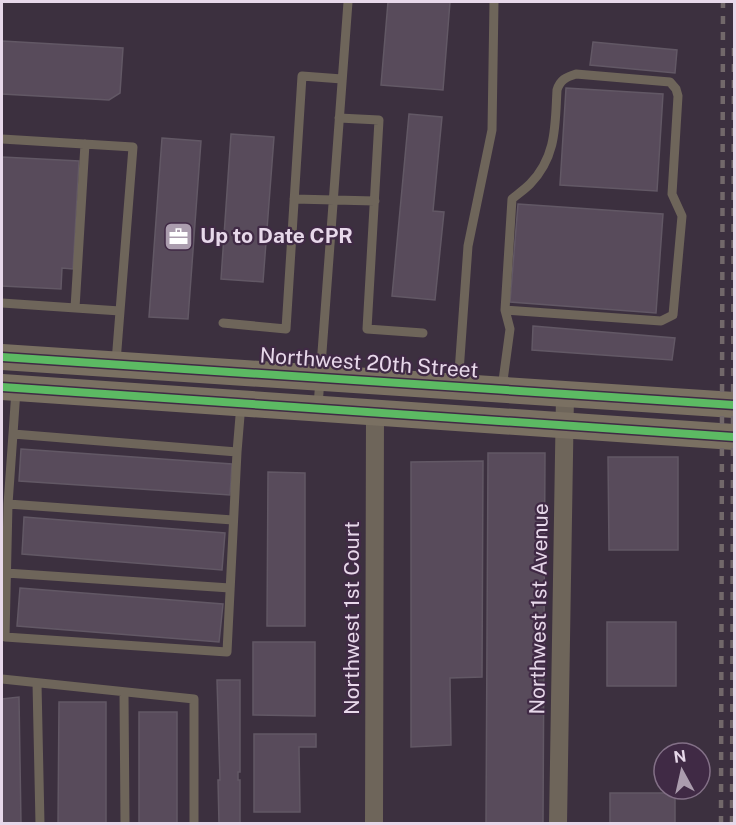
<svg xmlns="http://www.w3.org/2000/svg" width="736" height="825" viewBox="0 0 736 825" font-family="'Public Sans',sans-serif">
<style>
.building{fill:#584b5b;stroke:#625865;stroke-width:1.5}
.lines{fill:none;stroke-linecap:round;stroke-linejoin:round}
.lane{stroke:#6e655a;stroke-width:9}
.street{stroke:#6e655a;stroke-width:18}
.secondary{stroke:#7a7062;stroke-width:26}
.rail{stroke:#72686a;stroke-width:4.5;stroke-dasharray:8 8;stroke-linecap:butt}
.cycleway-casing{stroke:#402a45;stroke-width:11}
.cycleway{stroke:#5cba63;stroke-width:8}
.labels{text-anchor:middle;stroke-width:4.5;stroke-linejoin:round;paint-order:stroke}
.poi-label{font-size:21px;font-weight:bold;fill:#e7d8ea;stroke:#402a45;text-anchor:start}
.street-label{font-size:21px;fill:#e7d8ea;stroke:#402a45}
</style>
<rect width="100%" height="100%" fill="#3c303f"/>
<!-- building -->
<path class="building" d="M388 2H450L443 90 381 85Z
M2 41 123 48 120 93 109 100 2 94Z
M593 42 677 50 675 73 590 65Z
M566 88 663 94 657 191 560 185Z
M409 114 442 117 433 211 444 212 435 300 392 296Z
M231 134 274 137 263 282 221 279Z
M162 138 201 141 188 319 149 317Z
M2 157 79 161 73 269 62 268 61 289 2 286Z
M518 204 663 214 656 313 510 302Z
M533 326 675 338 672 360 532 350Z
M21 449 232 464 230 495 19 481Z
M488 453H545L543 824H486Z
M608 457H678V550H609Z
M483 461 482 677 450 678 451 745 411 747V462Z
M268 472 305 473V626H267Z
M24 517 225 533 222 570 22 554Z
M20 588 223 604 219 642 17 626Z
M607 622H676V686H607Z
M253 642H315V716L253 715Z
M217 680H240V772H238V780H240V824H219L218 780H220Z
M19 697 21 824H2V699Z
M59 702H106V824H58Z
M139 712H177V824H139Z
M254 734H316V747H299L300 812H254Z
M610 793H675V824H610Z"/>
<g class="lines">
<!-- lane -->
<path class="lane" d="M339 118 379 120 367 329 423 333
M2 139 133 147 116 362
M294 199 375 201
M2 303 120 311
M75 308 85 144
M223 323 286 329 302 76 342 79
M458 386 468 246 492 130 494 2
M502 388 510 329 505 310 512 199C518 194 525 189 530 184 557 156 555 125 557 90 560 80 566 77 576 74L670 82 676 89 678 96 672 194 682 216 673 315 661 321 505 310
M16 390 13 434 237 452 241 404
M318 406 348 2
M13 434 8 504 5 637 227 652 237 452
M8 504 233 520
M6 573 230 588
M2 679 194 699V824
M37 683 40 824
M124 692 125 824"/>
<!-- street -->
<path class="street" d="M374 824 375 413
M558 824 565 395"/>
<!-- secondary -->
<path class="secondary" d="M2 357 734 405
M2 387 734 437"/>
<!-- rail -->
<path class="rail" d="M721 824 723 2
M732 824 734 45"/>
<defs>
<path id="cycleway" d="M2 357 734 405
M2 387 734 437"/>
</defs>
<!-- cycleway casing -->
<use href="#cycleway" class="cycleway-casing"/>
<!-- cycleway -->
<use href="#cycleway" class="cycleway"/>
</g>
<!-- icons -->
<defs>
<symbol id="office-square" viewBox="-11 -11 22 22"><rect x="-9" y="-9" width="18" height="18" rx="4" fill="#ab9dae" stroke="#402a45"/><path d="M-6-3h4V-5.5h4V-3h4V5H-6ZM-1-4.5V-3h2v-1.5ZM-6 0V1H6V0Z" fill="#fff"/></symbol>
</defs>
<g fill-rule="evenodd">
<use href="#office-square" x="162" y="220" width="33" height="33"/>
</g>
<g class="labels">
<!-- poi labels -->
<g class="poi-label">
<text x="200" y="243">Up to Date CPR</text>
</g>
<!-- street labels -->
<g class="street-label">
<text transform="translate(369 363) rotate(4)" y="7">Northwest 20th Street</text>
<text transform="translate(539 609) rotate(-89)" y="7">Northwest 1st Avenue</text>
<text transform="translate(352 618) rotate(-90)" y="7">Northwest 1st Court</text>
</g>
</g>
<!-- border -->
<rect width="736" height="825" fill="none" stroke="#e7d8ea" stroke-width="6"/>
<!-- north arrow -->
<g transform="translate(682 771) rotate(352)"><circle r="28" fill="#402a45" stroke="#837087" stroke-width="1.5"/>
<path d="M0-4.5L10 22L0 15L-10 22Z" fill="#ab9dae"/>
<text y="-9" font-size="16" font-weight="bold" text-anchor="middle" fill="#e7d8ea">N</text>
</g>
</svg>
